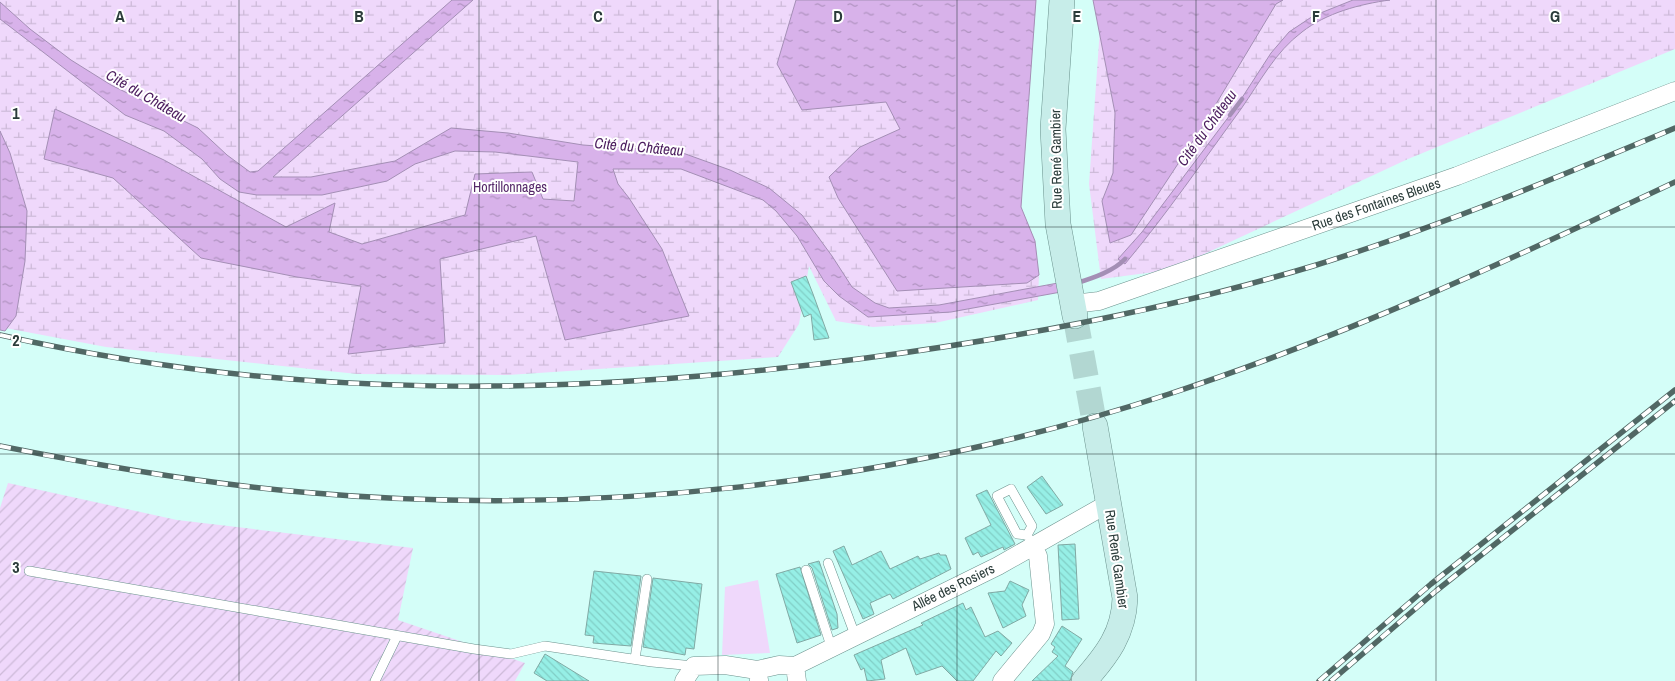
<svg xmlns="http://www.w3.org/2000/svg" width="1675" height="681" viewBox="0 0 1675 681" font-family="'Archivo Narrow',sans-serif">
<style>
.green{fill:#efd8fb}
.wetland{fill:url(#wetland-marsh)}
.garden{fill:url(#garden-furrows)}
.water{fill:url(#water-ripples);stroke:#a48fb5}
.lines{fill:none;stroke-linecap:round;stroke-linejoin:round}
.stream{stroke:#a48fb5;stroke-width:4.5}
.building{fill:url(#building-back-hatch);stroke:#81a9a4}
.secondary-tunnel{stroke:#b2d7d2;stroke-width:25;stroke-dasharray:25 12;stroke-linecap:butt}
.lane-casing{stroke:#6b928d;stroke-width:10}
.street-casing{stroke:#6b928d;stroke-width:19}
.secondary-casing{stroke:#6b928d;stroke-width:26}
.lane{stroke:#fff;stroke-width:9}
.street{stroke:#fff;stroke-width:18}
.secondary{stroke:#c7ede9;stroke-width:25}
.rail-casing{stroke:#516865;stroke-width:5.5}
.rail{stroke:#fff;stroke-width:4;stroke-dasharray:11;stroke-linecap:butt}
.grid{fill:none;stroke:#2b3c3a;stroke-width:1;stroke-opacity:0.55}
.labels{text-anchor:middle;stroke-width:4;stroke-linejoin:round;paint-order:stroke}
.street-label{font-size:14px;fill:#2b3c3a;stroke:#fff}
.park-label{font-size:14px;fill:#552769;stroke:#fff}
.water-label{font-size:15px;font-style:italic;fill:#4b1c5e;stroke:#fff}
.grid-label{font-size:16px;text-anchor:middle;font-weight:bold;fill:#2b3c3a;stroke:#fff;stroke-width:4;stroke-linejoin:round;paint-order:stroke}
</style>
<defs>
<pattern id="wetland-marsh" width="20" height="14" patternUnits="userSpaceOnUse" patternTransform="scale(1.25)"><rect width="20" height="14" fill="#efd8fb"/><path d="M1 5h8M5 5V1M11 12h8M15 12V8" fill="none" stroke="#cdbad8"/></pattern>
<pattern id="garden-furrows" width="10" height="10" patternUnits="userSpaceOnUse" patternTransform="scale(1.25)"><rect width="10" height="10" fill="#efd8fb"/><path d="M-1 1l2-2M0 10L10 0M9 11l2-2" fill="none" stroke="#cdbad8"/></pattern>
<pattern id="water-ripples" width="26" height="14" patternUnits="userSpaceOnUse" patternTransform="scale(1.25)"><rect width="26" height="14" fill="#d8b2ea"/><path d="M2 4q2-2 4 0t4 0M15 11q2-2 4 0t4 0" fill="none" stroke="#af92bf"/></pattern>
<pattern id="building-back-hatch" width="6" height="6" patternUnits="userSpaceOnUse" patternTransform="scale(1.25)"><rect width="6" height="6" fill="#96efe6"/><path d="M-1 5l2 2M0 0l6 6M5-1l2 2" fill="none" stroke="#81cec6"/></pattern>
</defs>
<rect width="100%" height="100%" fill="#d4fef8"/>
<!-- green -->
<path class="green" d="M758 580 770 653 722 655 725 587Z"/>
<!-- wetland -->
<path class="wetland" d="M0 0H1036L1021 207 1035 241 1039 275 1038 300 935 323 873 327 836 321 809 266 799 324 778 357 508 375 357 374 106 347 0 327Z
M1102 0H1675V49L1408 159 1170 270 1101 279 1089 184Z"/>
<!-- garden -->
<path class="garden" d="M8 483 177 520 413 548 398 620 525 663 515 681H0V508Z"/>
<!-- water -->
<path class="water" d="M452 0H473L273 177H311L395 161 451 128 508 133 583 145 680 152 730 170 769 188 802 215 832 256 852 287 875 303 889 308 939 305 1058 283 1061 292 951 312 868 317 839 296 824 281 797 236 776 211 763 200 681 169H613L618 184 629 198 662 249 689 316 565 340 536 236 440 259 445 343 348 354 361 286 297 277 201 258 113 178 44 159 55 109 164 160 286 227 335 203 329 232 362 244 465 215 475 174 532 172 543 199 574 201 578 162 495 152 455 151 415 164 387 181 322 195H257L239 192 220 179 202 159 164 131 125 115 0 19V2L30 29 71 60 111 85 198 128 227 155 250 172 258 171Z
M796 0H1036L1021 207 1035 241 1039 275 1027 283 897 291 838 198 829 177 860 147 900 129 886 102 802 110 777 64Z
M1093 0H1283L1276 4 1201 129 1131 235 1110 243 1102 201 1113 173 1115 113Z
M1353 0H1390C1360 4 1326 13 1302 32 1275 52 1260 82 1241 109 1203 161 1166 215 1125 264L1118 259 1142 232 1236 107 1271 53 1289 32 1313 16Z
M0 131 10 153 27 211 25 261 16 316 5 331 0 330Z"/>
<g class="lines">
<!-- stream -->
<path class="stream" d="M1230 115 1242 99
M1077 283C1093 278 1114 271 1125 259"/>
</g>
<!-- building -->
<path class="building" d="M806 276 813 294 829 338 814 340 811 314 804 317 791 282Z
M1042 476 1063 505 1046 514 1027 487Z
M987 490 1015 544 1004 550 1003 547 981 557 978 552 973 555 965 538 991 525 976 495Z
M1075 544 1079 619 1062 620 1058 545Z
M844 546 852 565 881 551 890 569 918 556 920 559 939 553 940 555H946L951 569 893 599 890 594 870 603 874 614 863 619 833 551Z
M819 561 837 614 838 628 832 630 812 568 808 564Z
M800 567 821 635 797 643 776 574Z
M594 571 641 576 631 646 593 643 594 636 585 635Z
M653 578 702 584 694 649 686 648 685 655 643 647Z
M1010 581 1029 590 1022 605 1026 616 1003 628 988 593 1005 591Z
M963 603 966 610 971 607 985 637 998 631 1012 643 1001 656 996 651 973 681H957L942 666 916 675 906 648 881 660 885 679 867 681 864 668 861 670 854 655 923 625 921 623Z
M1062 626 1082 639 1065 666 1073 672 1070 681H1032L1058 656 1052 652 1055 647 1051 644Z
M545 654 589 681H547L534 673Z"/>
<g class="lines">
<!-- secondary-tunnel -->
<path class="secondary-tunnel" d="M1075 316 1095 426"/>
<defs>
<path id="lane" d="M1027 535 1017 534 997 496 1011 489 1032 526 1027 535 1033 546
M828 563 855 635
M806 570 831 646
M29 571 474 649 511 654 545 646 652 662 694 666
M635 659 647 579
M375 681 397 636"/>
<path id="street" d="M1073 304 1099 301 1457 176 1675 91
M795 666 998 566 1109 503
M759 680 757 670 779 665 795 666 797 681
M684 681 694 666 725 665 757 670
M1002 681 1041 634 1045 624 1038 556 1033 546"/>
<path id="secondary" d="M1062 0 1053 129 1058 224 1075 316
M1084 681C1107 655 1124 633 1125 598L1095 426"/>
</defs>
<!-- lane casing -->
<use href="#lane" class="lane-casing"/>
<!-- street casing -->
<use href="#street" class="street-casing"/>
<!-- secondary casing -->
<use href="#secondary" class="secondary-casing"/>
<!-- lane -->
<use href="#lane" class="lane"/>
<!-- street -->
<use href="#street" class="street"/>
<!-- secondary -->
<use href="#secondary" class="secondary"/>
<defs>
<path id="rail" d="M0 335C292 401 570 397 866 358 1016 338 1167 310 1313 266 1436 228 1556 178 1675 128
M0 446C100 466 200 483 301 492 593 518 891 485 1169 394 1343 337 1510 260 1675 182
M1319 681 1431 584 1675 390
M1331 681 1436 591 1675 401"/>
</defs>
<!-- rail casing -->
<use href="#rail" class="rail-casing"/>
<!-- rail -->
<use href="#rail" class="rail"/>
</g>
<!-- grid -->
<path class="grid" d="M239 0V681M479 0V681M718 0V681M957 0V681M1196 0V681M1436 0V681M0 227H1675M0 454H1675"/>
<g class="labels">
<!-- street labels -->
<g class="street-label">
<text transform="translate(1056 159) rotate(-91)" y="5">Rue René Gambier</text>
<text transform="translate(1376 204) rotate(-19)" y="5">Rue des Fontaines Bleues</text>
<text transform="translate(1117 559) rotate(82)" y="5">Rue René Gambier</text>
<text transform="translate(953 587) rotate(-26)" y="5">Allée des Rosiers</text>
</g>
<!-- park labels -->
<g class="park-label">
<text x="510" y="192">Hortillonnages</text>
</g>
<!-- water labels -->
<g class="water-label">
<text transform="translate(146 96) rotate(30)" y="5">Cité du Château</text>
<text transform="translate(1207 128) rotate(-54)" y="5">Cité du Château</text>
<text transform="translate(639 147) rotate(5)" y="5">Cité du Château</text>
</g>
</g>
<g class="grid-label">
<text x="120" y="22">A</text>
<text x="359" y="22">B</text>
<text x="598" y="22">C</text>
<text x="838" y="22">D</text>
<text x="1077" y="22">E</text>
<text x="1316" y="22">F</text>
<text x="1555" y="22">G</text>
<text x="16" y="119">1</text>
<text x="16" y="346">2</text>
<text x="16" y="573">3</text>
</g>
</svg>
